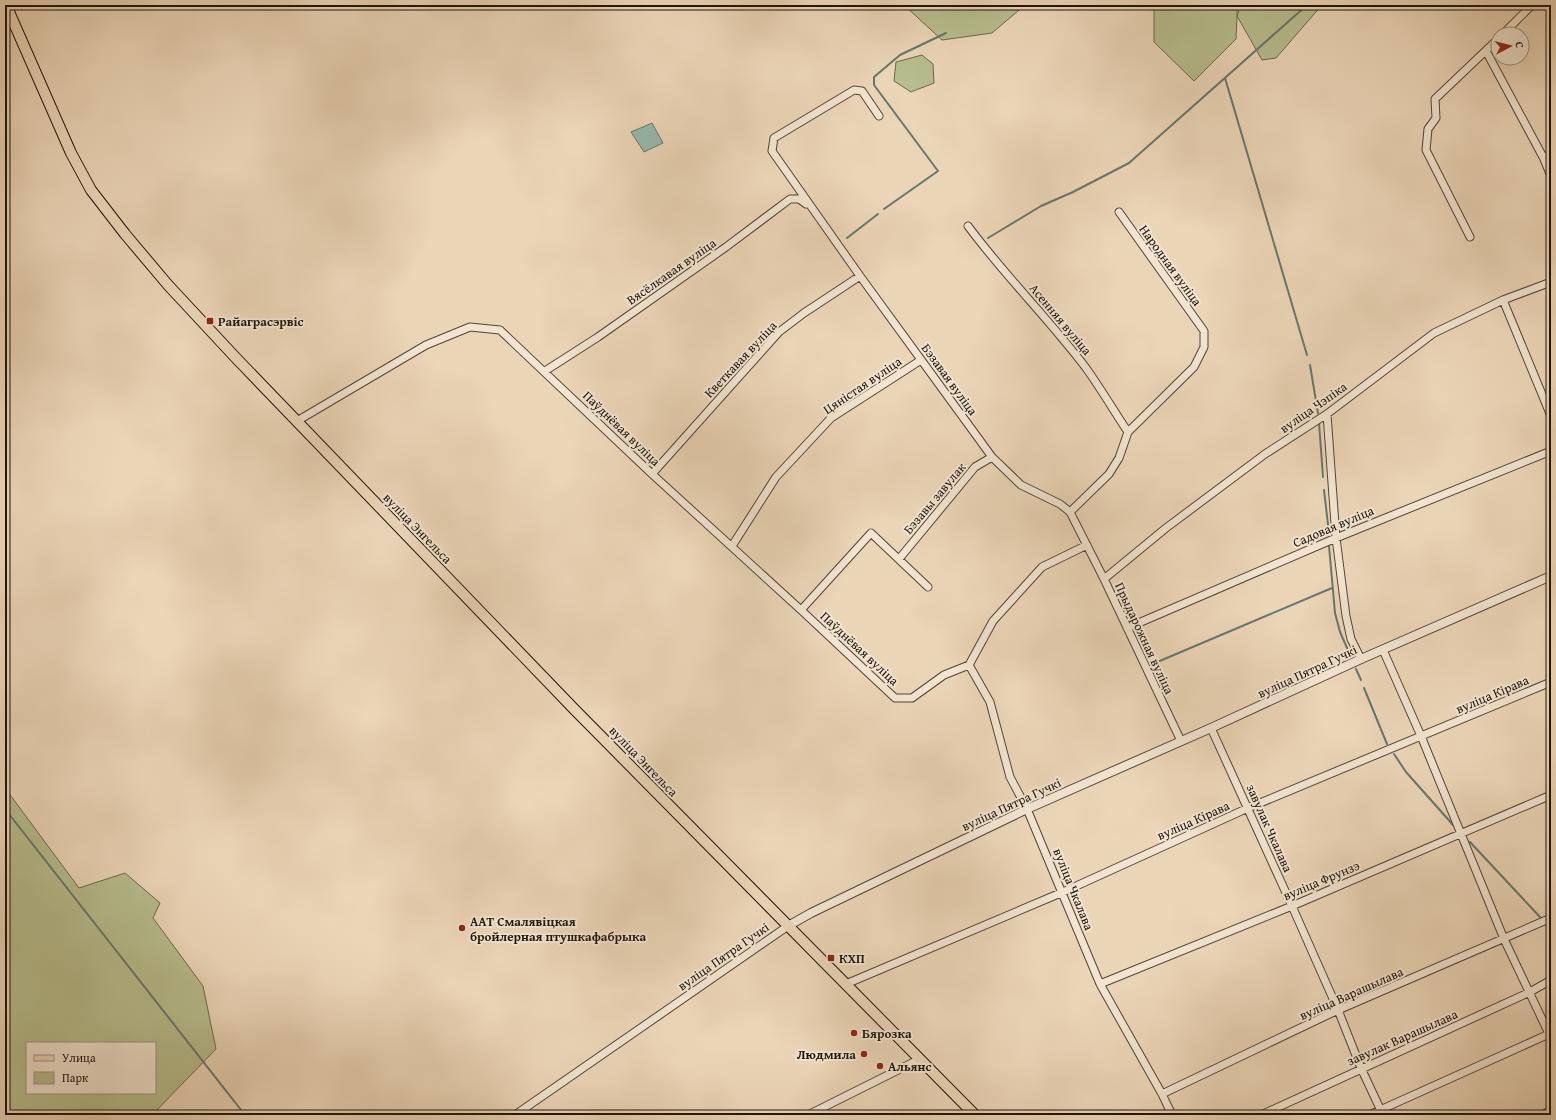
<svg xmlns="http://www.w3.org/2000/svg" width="1556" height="1120" viewBox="0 0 1556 1120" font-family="'Gentium Book Plus',serif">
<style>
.green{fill:#b7bd8e;stroke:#6a684d;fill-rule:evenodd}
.water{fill:#98b9ae;stroke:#67776d}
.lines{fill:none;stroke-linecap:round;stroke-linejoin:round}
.stream{stroke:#67776d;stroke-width:2}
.minor-casing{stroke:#514437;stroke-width:9}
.tertiary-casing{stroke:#514437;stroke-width:10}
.secondary-casing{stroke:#1e140c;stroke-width:11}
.primary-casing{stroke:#1e140c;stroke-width:12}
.minor{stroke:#f2e4d0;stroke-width:7}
.tertiary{stroke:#f2e4d0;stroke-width:8}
.secondary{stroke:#f2e4d0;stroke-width:9}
.primary{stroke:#ebd5b7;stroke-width:10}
.poi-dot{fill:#8f2418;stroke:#f2e4d0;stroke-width:1.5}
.labels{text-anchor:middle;stroke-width:4;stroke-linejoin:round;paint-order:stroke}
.street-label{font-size:13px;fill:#1e140c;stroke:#f2e4d0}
.poi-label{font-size:13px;font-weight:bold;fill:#1e140c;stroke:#f2e4d0;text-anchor:start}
</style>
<rect width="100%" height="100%" fill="#ebd5b7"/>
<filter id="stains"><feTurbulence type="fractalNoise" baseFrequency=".005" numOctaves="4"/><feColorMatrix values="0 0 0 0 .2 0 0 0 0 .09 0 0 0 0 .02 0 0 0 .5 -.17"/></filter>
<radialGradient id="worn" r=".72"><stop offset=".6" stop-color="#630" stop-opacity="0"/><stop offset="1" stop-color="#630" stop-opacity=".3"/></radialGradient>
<!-- green -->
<path class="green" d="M904 5H1025L992 33 942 40Z
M1154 5H1237V16L1241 5H1322L1276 58 1262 60 1237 16 1236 39 1194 81 1154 42Z
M922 55 933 64 934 83 911 92 894 81 896 62Z
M5 788 79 888 125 873 160 903 153 918 203 986 216 1049 152 1115H5ZM27 1043H155V1093H27Z"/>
<!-- water -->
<path class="water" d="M652 123 663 143 644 152 631 132Z"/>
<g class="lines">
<!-- stream -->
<path class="stream" d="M1225 78 1307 355
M884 209 938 171 874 85V77L900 55 946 33
M847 238 878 214
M988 238 1041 206 1073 192 1129 163 1307 5
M1310 365 1318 413
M1319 423 1323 477
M1324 490 1329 533
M1329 546 1335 613 1340 632 1351 657
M1155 663 1332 588
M1356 669 1361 680
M1364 688 1387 744
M1394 754 1406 772 1454 826
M5 809 245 1115
M1470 842 1540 917
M1548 925 1551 928"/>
<defs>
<path id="minor" d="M1503 34 1532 5
M1486 51 1543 157 1551 176
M879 116 862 91 854 90 774 138 772 151 860 276 992 457 1021 485 1060 504 1070 512 1104 579 1181 741
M1543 157 1551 155
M968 226C1005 276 1049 319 1086 368 1101 389 1114 411 1128 432
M1470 237 1426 150 1428 129 1436 118 1435 99 1498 39
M1503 300 1551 416
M545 371 598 337 726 247 790 199H799L806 204
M1327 414 1336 538 1346 616 1351 639 1361 659
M297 421 426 345 470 327 500 330 652 474 801 610 895 698H912L944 675 969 665 993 621 1042 567 1087 545
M652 474 779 332 804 313 860 276
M1070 512 1109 474 1119 458 1128 432 1194 367 1204 347V331L1119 212
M732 546 776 477 831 418 921 360
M899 559 975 467 992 457
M1104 579 1166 528 1265 454 1327 414 1434 333 1503 300 1551 282
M801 610 871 533 928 587
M1127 628 1336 538 1551 451
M1383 650 1421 736 1504 939 1551 1038
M969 665 990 702 1010 777 1027 809 1100 984 1162 1094 1172 1115
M1211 728 1292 906 1338 1010 1361 1068 1383 1115
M846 984 1063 892 1248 808 1551 682
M1100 984 1292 906 1551 795
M1162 1094 1338 1010 1551 918
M515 1115 788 926
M808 1115 920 1059
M1261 1115 1530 992 1551 980
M1369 1115 1549 1034"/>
<path id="tertiary" d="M788 926 811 913 1027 809 1211 728 1361 659 1551 576"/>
<path id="secondary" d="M1544 1115 1551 1112"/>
<path id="primary" d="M6 5 71 153 91 190 125 234 168 285 235 357 574 709 975 1115"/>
</defs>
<!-- minor casing -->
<use href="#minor" class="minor-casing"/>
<!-- tertiary casing -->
<use href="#tertiary" class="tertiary-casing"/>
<!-- secondary casing -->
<use href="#secondary" class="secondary-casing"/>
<!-- primary casing -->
<use href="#primary" class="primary-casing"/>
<!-- minor -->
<use href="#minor" class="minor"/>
<!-- tertiary -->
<use href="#tertiary" class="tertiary"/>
<!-- secondary -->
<use href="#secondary" class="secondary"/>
<!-- primary -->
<use href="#primary" class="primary"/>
</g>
<!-- markers -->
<g class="poi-dot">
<rect x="206" y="317" width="8" height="8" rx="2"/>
<circle cx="462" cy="928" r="4"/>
<rect x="827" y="954" width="8" height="8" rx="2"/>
<circle cx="854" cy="1033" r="4"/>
<circle cx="864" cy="1054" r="4"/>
<circle cx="880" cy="1066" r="4"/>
</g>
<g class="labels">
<!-- street labels -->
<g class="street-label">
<text transform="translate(1171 265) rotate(54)" y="5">Народная вуліца</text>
<text transform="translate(671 271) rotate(-35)" y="5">Вясёлкавая вуліца</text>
<text transform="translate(1061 319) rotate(50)" y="5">Асенняя вуліца</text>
<text transform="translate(740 359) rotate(-47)" y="5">Кветкавая вуліца</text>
<text transform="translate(950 379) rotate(54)" y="5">Бэзавая вуліца</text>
<text transform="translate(862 385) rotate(-34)" y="5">Цяністая вуліца</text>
<text transform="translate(1313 407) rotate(-35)" y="5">вуліца Чэпіка</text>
<text transform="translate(622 428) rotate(44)" y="5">Паўднёвая вуліца</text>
<text transform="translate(934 498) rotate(-50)" y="5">Бэзавы завулак</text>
<text transform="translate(1333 526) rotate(-23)" y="5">Садовая вуліца</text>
<text transform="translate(418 528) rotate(46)" y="5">вуліца Энгельса</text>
<text transform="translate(1145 638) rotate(65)" y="5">Прыдарожная вуліца</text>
<text transform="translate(860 648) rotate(43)" y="5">Паўднёвая вуліца</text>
<text transform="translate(1307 671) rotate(-25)" y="5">вуліца Пятра Гучкі</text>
<text transform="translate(1492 694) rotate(-23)" y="5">вуліца Кірава</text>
<text transform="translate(644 761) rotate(46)" y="5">вуліца Энгельса</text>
<text transform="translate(1011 804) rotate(-25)" y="5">вуліца Пятра Гучкі</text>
<text transform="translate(1193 820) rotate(-24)" y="5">вуліца Кірава</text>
<text transform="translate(1270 828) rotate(66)" y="5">завулак Чкалава</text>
<text transform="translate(1321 880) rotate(-23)" y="5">вуліца Фрунзэ</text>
<text transform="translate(1074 889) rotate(68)" y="5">вуліца Чкалава</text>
<text transform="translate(723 956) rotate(-35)" y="5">вуліца Пятра Гучкі</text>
<text transform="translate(1351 993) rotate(-24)" y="5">вуліца Варашылава</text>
<text transform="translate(1402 1037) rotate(-24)" y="5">завулак Варашылава</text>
</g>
<!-- poi labels -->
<g class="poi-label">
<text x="218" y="326">Райаграсэрвіс</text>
<text x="470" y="926">ААТ Смалявіцкая<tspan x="470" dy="15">бройлерная птушкафабрыка</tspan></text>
<text x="839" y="963">КХП</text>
<text x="862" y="1038">Бярозка</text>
<text x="856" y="1059" text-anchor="end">Людмила</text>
<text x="888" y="1071">Альянс</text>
</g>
</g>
<!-- margin -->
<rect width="1556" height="1120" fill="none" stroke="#ebd5b7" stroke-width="20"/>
<rect x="6" y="6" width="1544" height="1108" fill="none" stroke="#1e140c" stroke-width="2"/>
<rect x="10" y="10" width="1536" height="1100" fill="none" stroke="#1e140c"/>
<!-- legend -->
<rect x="26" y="1042" width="130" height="52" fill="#f2e4d0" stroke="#9d9182"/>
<rect x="34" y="1055" width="20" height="6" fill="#ebd5b7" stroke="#9d9182"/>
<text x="62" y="1062" font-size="12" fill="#1e140c">Улица</text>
<rect x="34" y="1072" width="20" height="12" fill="#b7bd8e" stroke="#9d9182"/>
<text x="62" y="1082" font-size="12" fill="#1e140c">Парк</text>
<!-- north arrow -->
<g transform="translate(1510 46) rotate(83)"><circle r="19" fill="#f2e4d0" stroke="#9d9182"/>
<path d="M0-3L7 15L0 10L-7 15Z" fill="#8f2418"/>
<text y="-6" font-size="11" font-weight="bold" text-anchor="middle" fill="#1e140c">С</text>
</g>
<rect width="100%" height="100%" filter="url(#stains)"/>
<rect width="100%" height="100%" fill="url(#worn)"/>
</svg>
